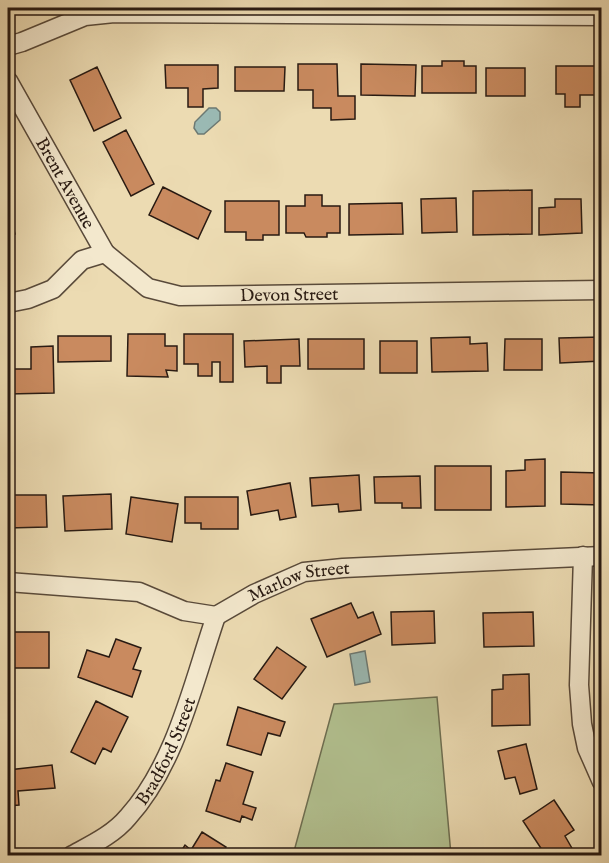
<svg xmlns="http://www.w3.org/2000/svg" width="609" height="863" viewBox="0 0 609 863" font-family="'IM FELL English',serif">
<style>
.green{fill:#b2c190;stroke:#6d6e51;stroke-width:1.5}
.water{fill:#9ab9b3;stroke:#6c7973;stroke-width:1.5}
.building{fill:#c98a5f;stroke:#281a12;stroke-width:1.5}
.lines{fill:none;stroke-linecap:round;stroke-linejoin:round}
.street-casing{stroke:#594a3a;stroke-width:21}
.street{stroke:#f3e8cd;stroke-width:18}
.labels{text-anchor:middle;stroke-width:6;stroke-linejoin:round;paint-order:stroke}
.street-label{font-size:18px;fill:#281a12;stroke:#f3e8cd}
</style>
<rect width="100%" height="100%" fill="#ecdbb2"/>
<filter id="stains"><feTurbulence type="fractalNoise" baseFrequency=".00333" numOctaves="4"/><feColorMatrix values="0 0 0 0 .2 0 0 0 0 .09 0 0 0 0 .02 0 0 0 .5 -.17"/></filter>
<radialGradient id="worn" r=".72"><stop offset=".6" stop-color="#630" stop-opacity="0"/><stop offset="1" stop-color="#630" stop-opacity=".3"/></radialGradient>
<!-- green -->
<path class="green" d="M437 697 451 855H293L334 704Z"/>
<!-- water -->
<path class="water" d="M209 108H216L220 112V120L204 134H198L194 128 195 122Z
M365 651 370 682 355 685 350 654Z"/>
<!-- building -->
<path class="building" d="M442 61H464V66H476V93H422V66H442Z
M298 64H337L338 96H355V119L331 120V108H313V90H298Z
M361 64 416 65 415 96 361 95Z
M165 65H218V88L203 89V107H188V88H166Z
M556 66H602V95H580V107H565V94H556Z
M97 67 121 118 94 131 70 80Z
M235 67H285L284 91H235Z
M486 68H525V96H486Z
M126 130 154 184 131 196 103 142Z
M163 187 211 211 198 239 149 215Z
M532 190V234L473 235V191Z
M305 195H322V206H340V233H327V237H306L304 233H286V206H305Z
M456 198 457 232 422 233 421 199Z
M555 199H581L582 233 539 235V208L555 207Z
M225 201H279V235H263V240H246V232H225Z
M402 203 403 234 349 235V204Z
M8 209 15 234 8 236Z
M128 334H165V346H177V371L166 370 168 377 127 376Z
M184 334H233V382H220V362H212V376H198V364H184Z
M58 336H111V361L58 362Z
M470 337V344L487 343 488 371 432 372 431 338Z
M602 337V361L560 363 559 338Z
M299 339 300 366H281V383H267V366L245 367 244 341Z
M308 339H364V369H308Z
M505 339H542V370H504Z
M380 341H417V373H380Z
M53 346 54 393 8 394V369H31V347Z
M545 459V506L506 507V471L525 470V460Z
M435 466H491V510H435Z
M561 472 602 473V505L561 504Z
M359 475 361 510 339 512 338 504 312 506 310 478Z
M420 476 421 508H402V503H375L374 477Z
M290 483 296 517 280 520 278 510 251 515 247 491Z
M111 494 112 529 65 531 63 496Z
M8 495H46L47 527 8 528Z
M131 497 178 504 172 542 126 534Z
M185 497H238V529H201V523H185Z
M351 603 358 618 373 612 381 634 327 657 311 619Z
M434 611 435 643 392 645 391 612Z
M533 612 534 646 484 647 483 613Z
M11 632H49V668H11Z
M116 639 141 648 133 669 141 671 132 697 78 677 87 650 109 657Z
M277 647 306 667 282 699 254 679Z
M529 674 530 725 492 726V690L503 689V675Z
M96 701 128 717 111 752 103 748 95 764 71 752Z
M238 707 285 722 280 736 268 733 261 755 227 745Z
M526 744 537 789 520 794 515 777 505 779 498 751Z
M226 763 253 772 243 804 256 808 252 820 242 816 240 822 206 811 216 780 220 781Z
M52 765 55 788 18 791 19 805 8 806V770Z
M554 800 574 830 565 836 573 850 566 856H546L523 821Z
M202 832 226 847 221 856H178L185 845 191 850Z"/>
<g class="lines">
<defs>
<g id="street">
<path d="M8 46 22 42 85 16 114 13 602 16"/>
<path id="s1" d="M8 81 105 253"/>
<path id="s2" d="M8 303 28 299 53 289 82 260 105 253 148 288 180 296 602 290"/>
<path d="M583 556 579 685 582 724 587 748 602 782"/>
<path id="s3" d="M8 582 139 592 184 611 216 616 254 594 304 572 343 568 602 556"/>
<path id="s4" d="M71 856C91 845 113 835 128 817 176 764 193 683 216 616"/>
</g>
</defs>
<!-- street casing -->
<use href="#street" class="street-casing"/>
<!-- street -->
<use href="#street" class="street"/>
</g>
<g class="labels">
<!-- street labels -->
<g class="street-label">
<text dy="6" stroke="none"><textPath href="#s1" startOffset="117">Brent Avenue</textPath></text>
<text dy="6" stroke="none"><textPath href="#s2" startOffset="310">Devon Street</textPath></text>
<text dy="6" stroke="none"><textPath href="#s3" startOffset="304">Marlow Street</textPath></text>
<text dy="6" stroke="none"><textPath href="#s4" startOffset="146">Bradford Street</textPath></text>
</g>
</g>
<!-- margin -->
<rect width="609" height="863" fill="none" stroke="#ecdbb2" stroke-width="30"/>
<rect x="9" y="9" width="591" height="845" fill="none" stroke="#281a12" stroke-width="3"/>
<rect x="15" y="15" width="579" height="833" fill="none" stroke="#281a12" stroke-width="1.5"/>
<rect width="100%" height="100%" filter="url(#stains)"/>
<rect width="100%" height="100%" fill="url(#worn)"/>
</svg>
